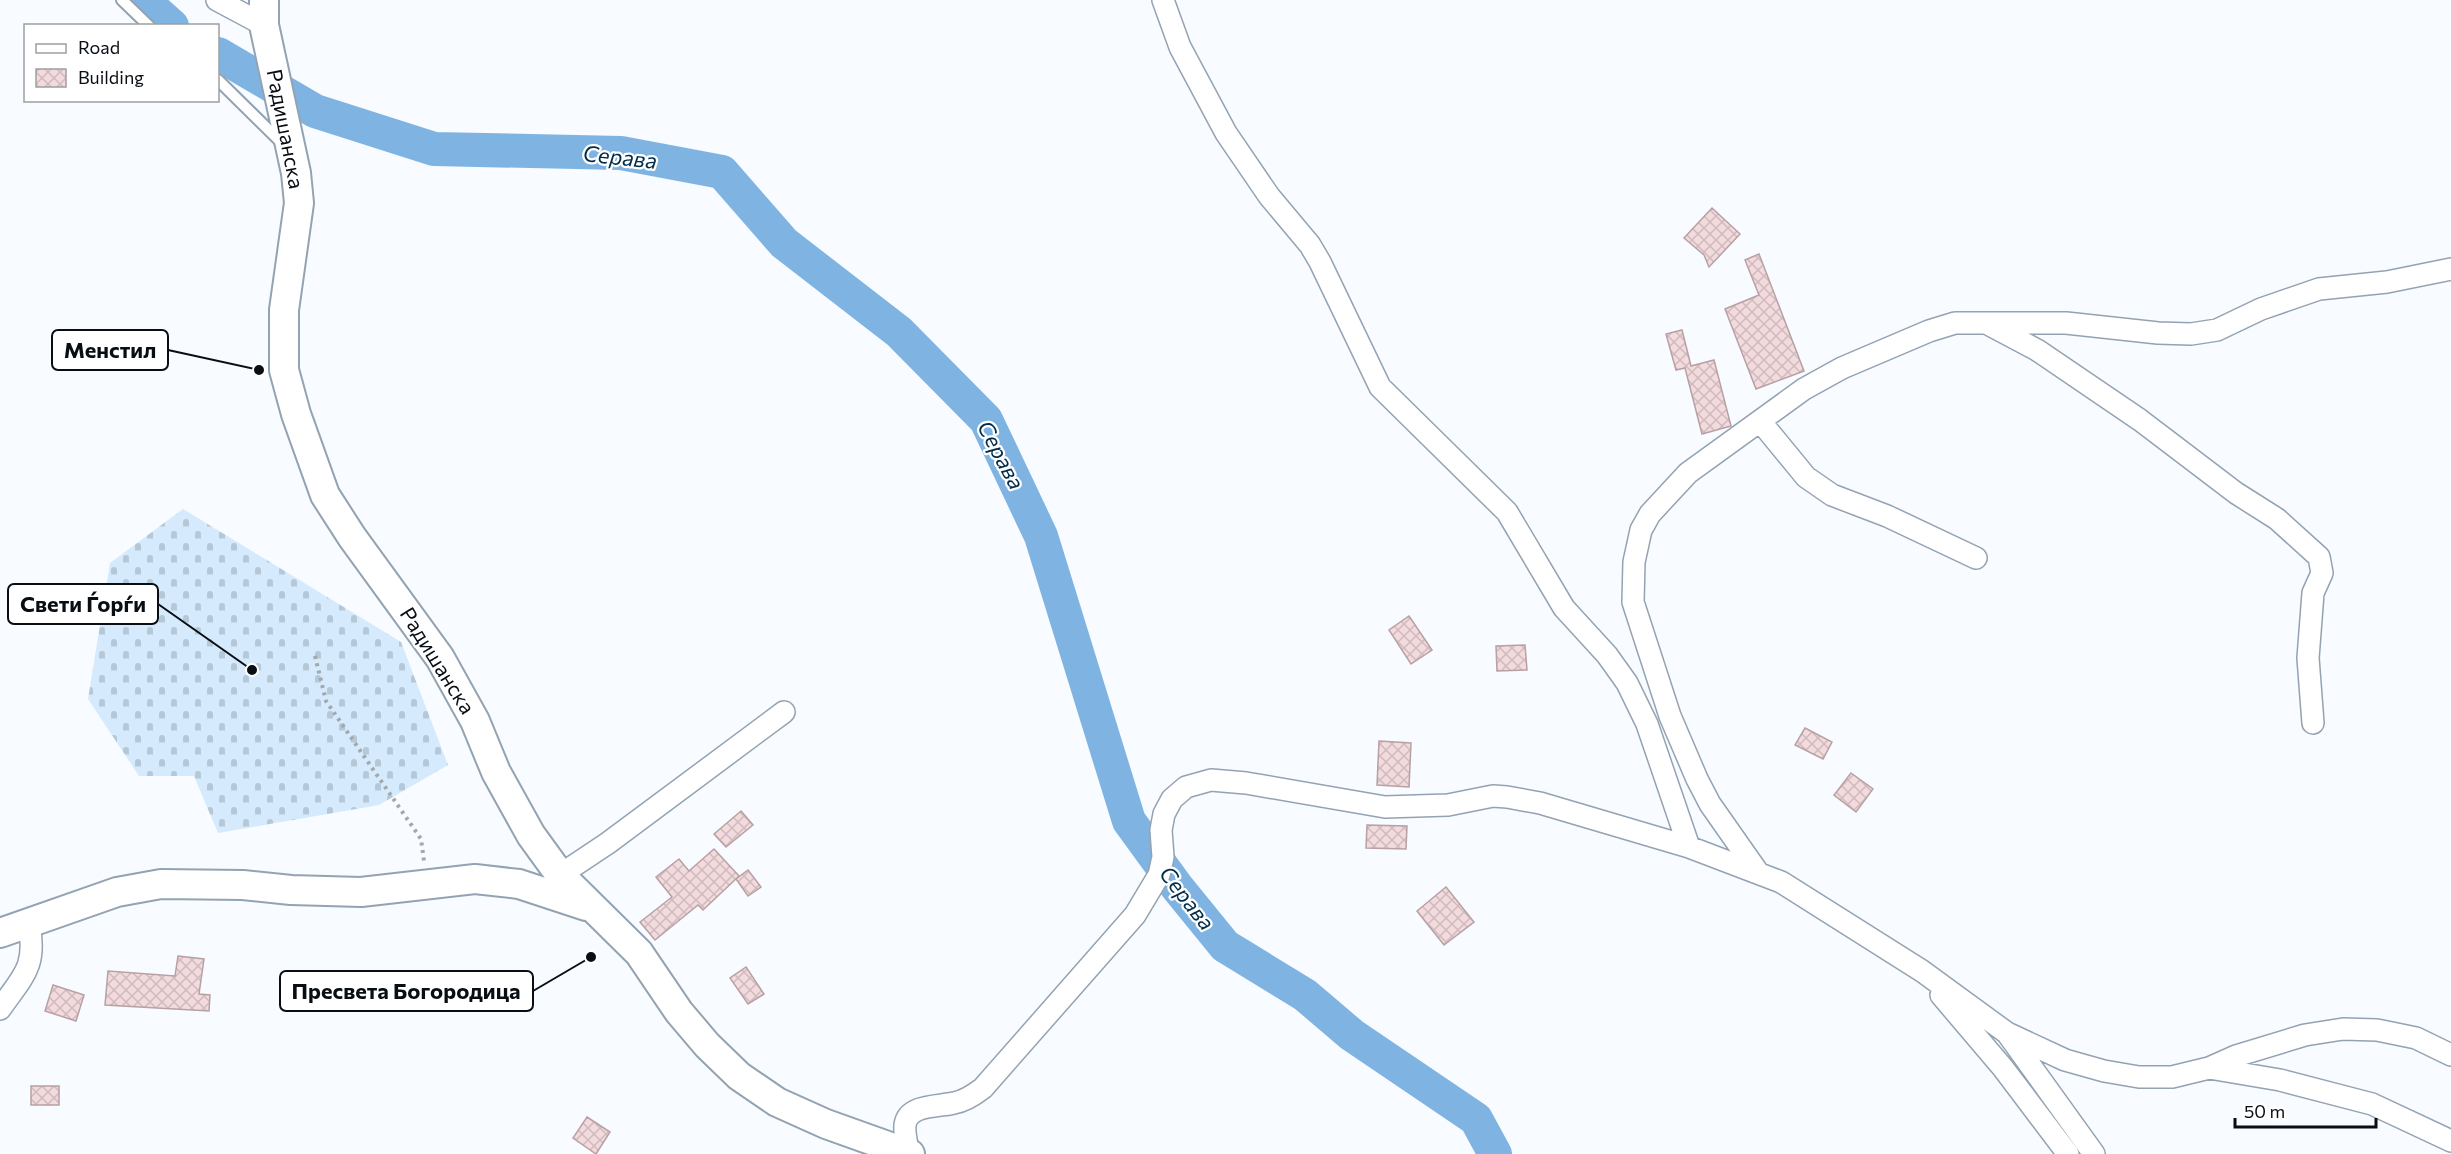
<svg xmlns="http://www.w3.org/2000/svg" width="2451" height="1154" viewBox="0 0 2451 1154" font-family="Commissioner,sans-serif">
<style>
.cemetery{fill:url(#cemetery-stones)}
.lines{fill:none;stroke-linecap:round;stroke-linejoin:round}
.river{stroke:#7fb4e2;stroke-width:34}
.building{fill:url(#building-cross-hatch);stroke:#b8a0a3;stroke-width:1.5}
.lane-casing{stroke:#93a3b2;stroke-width:14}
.street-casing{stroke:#93a3b2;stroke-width:24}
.secondary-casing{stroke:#93a3b2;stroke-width:32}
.path{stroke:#a3a8ac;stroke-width:4;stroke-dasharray:3 4.5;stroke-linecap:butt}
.lane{stroke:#fff;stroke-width:10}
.street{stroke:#fff;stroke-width:21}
.secondary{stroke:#fff;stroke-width:28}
.labels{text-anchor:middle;stroke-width:4.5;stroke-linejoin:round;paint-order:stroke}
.street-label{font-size:21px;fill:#080e13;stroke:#fff}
.water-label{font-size:22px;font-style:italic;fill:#012c4a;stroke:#fff}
.leader{fill:none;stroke:#080e13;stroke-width:2}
.callout-dot{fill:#080e13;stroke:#fff;stroke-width:2}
.callout{fill:#fff;stroke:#080e13;stroke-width:2}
.callout-label{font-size:22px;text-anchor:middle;font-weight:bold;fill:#080e13}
</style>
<defs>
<pattern id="cemetery-stones" width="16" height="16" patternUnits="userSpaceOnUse" patternTransform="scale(1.5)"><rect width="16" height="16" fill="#d5eafc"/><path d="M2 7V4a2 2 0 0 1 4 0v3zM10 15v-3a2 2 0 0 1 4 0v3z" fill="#b5c8d7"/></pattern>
<pattern id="building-cross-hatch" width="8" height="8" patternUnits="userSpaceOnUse" patternTransform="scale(1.5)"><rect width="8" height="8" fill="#f3dadd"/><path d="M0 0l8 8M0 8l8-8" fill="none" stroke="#cfbabd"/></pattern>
</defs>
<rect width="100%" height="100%" fill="#f8fbff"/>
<!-- cemetery -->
<path class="cemetery" d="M183 509 401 642 448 765 379 805 218 833 194 776H139L88 699 110 563Z"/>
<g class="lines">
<!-- river -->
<path class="river" d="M143 0 172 26
M218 54 315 111 434 149 621 153 722 172 784 243 899 332 986 420 1041 536 1129 821 1177 887 1225 946 1305 995 1352 1035 1476 1119 1495 1154"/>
</g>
<!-- building -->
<path class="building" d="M1712 208 1740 234 1709 267 1704 255 1684 238Z
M1759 254 1804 371 1756 389 1725 309 1759 295 1745 260Z
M1682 330 1691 366 1714 360 1731 426 1702 434 1685 368 1676 370 1666 334Z
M1409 616 1432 650 1411 664 1389 630Z
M1525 645 1527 670 1497 671 1496 646Z
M1805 728 1832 742 1823 759 1795 745Z
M1379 741 1411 743 1409 787 1377 785Z
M1851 773 1873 789 1856 812 1834 795Z
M741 811 753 825 726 847 714 834Z
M1367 825 1407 826 1406 849 1366 848Z
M714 849 739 876 703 910 698 905 655 940 640 922 672 897 656 877 679 859 689 871Z
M748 870 761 887 748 896 736 879Z
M1446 887 1474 922 1444 945 1417 911Z
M178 956 204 959 199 994 210 995 209 1011 105 1005 108 971 175 976Z
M746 967 764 994 748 1004 730 978Z
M53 985 84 995 76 1021 45 1011Z
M31 1086H59V1105H31Z
M587 1117 610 1132 596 1154 573 1138Z"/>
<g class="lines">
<defs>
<path id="lane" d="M122 0 149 26
M218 80 282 143"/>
<path id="street" d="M217 0 264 25
M1163 0 1180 47 1226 133 1269 196 1310 245 1320 262 1380 387 1507 512 1564 608 1607 655 1627 683 1647 724 1689 847
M1986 323 2037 350 2140 420 2236 493 2277 519 2319 557 2322 573 2313 593 2308 658 2313 723
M1760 421 1806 477 1832 495 1887 516 1976 558
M1757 871 1710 804 1697 779 1670 716 1633 602 1634 562 1641 530 1650 514 1688 473 1804 389 1842 368 1929 331 1955 323H2066L2158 333 2191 334 2217 330 2261 309 2319 289 2387 282 2451 269
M560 875 608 843 784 712
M1941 995 2003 1068 2068 1154
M0 1009C23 976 37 967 29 925
M2007 1033 2094 1154
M2209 1068 2280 1080 2372 1104 2451 1141
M909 1154C907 1145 904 1134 905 1125 908 1104 938 1107 954 1103 965 1101 974 1095 983 1088L1135 915 1159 875 1163 857 1161 830 1164 814 1172 799 1186 787 1211 780 1246 783 1385 807 1448 805 1493 796 1507 797 1540 803 1689 847 1781 882 1922 971 2007 1033 2065 1060 2104 1071 2139 1077H2172L2209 1068 2236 1056 2305 1035 2343 1029 2377 1030 2416 1038 2451 1055"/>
<path id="secondary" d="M264 0V25L296 173 299 203 284 310V370L296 414 325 495 352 537 440 658 475 721 496 772 531 835 560 875 639 953 679 1012 707 1045 739 1076 777 1102 826 1124 910 1154
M0 933 117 892 161 884 243 885 291 890 361 892 475 879 519 884 586 906"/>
</defs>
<!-- lane casing -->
<use href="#lane" class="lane-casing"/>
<!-- street casing -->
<use href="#street" class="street-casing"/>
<!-- secondary casing -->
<use href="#secondary" class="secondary-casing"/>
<!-- path -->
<path class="path" d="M315 656 326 701 421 839 424 861"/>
<!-- lane -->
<use href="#lane" class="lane"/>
<!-- street -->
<use href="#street" class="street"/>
<!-- secondary -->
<use href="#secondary" class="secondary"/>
</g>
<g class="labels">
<!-- street labels -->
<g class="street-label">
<text transform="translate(285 129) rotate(79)" y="7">Радишанска</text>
<text transform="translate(437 661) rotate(58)" y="7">Радишанска</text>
</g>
<!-- water labels -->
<g class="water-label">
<text transform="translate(620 157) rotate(6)" y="8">Серава</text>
<text transform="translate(1001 455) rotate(62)" y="8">Серава</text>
<text transform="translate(1187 898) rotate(52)" y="8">Серава</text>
</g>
</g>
<!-- callouts -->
<path class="leader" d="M259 370L168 350M252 670L158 604M591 957L533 991"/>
<g class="callout-dot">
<circle cx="259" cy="370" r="6"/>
<circle cx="252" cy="670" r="6"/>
<circle cx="591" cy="957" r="6"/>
</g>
<g class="callout">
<rect x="52" y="330" width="116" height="40" rx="6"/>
<rect x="8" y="584" width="150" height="40" rx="6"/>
<rect x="280" y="971" width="253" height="40" rx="6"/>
</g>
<g class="callout-label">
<text x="110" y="358">Менстил</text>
<text x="83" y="612">Свети Ѓорѓи</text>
<text x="406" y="999">Пресвета Богородица</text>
</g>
<!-- legend -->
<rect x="24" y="24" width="195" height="78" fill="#ffffff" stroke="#9c9fa1" stroke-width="1.5"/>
<rect x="36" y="44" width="30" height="9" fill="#ffffff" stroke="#9c9fa1" stroke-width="1.5"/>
<text x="78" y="54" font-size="18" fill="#080e13">Road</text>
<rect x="36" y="69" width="30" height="18" fill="url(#building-cross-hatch)" stroke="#9c9fa1" stroke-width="1.5"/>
<text x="78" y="84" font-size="18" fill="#080e13">Building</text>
<!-- scale -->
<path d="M2235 1118v9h141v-9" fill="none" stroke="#080e13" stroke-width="3"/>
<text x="2244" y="1118" font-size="18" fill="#080e13" stroke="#ffffff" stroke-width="4.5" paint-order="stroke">50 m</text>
</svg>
